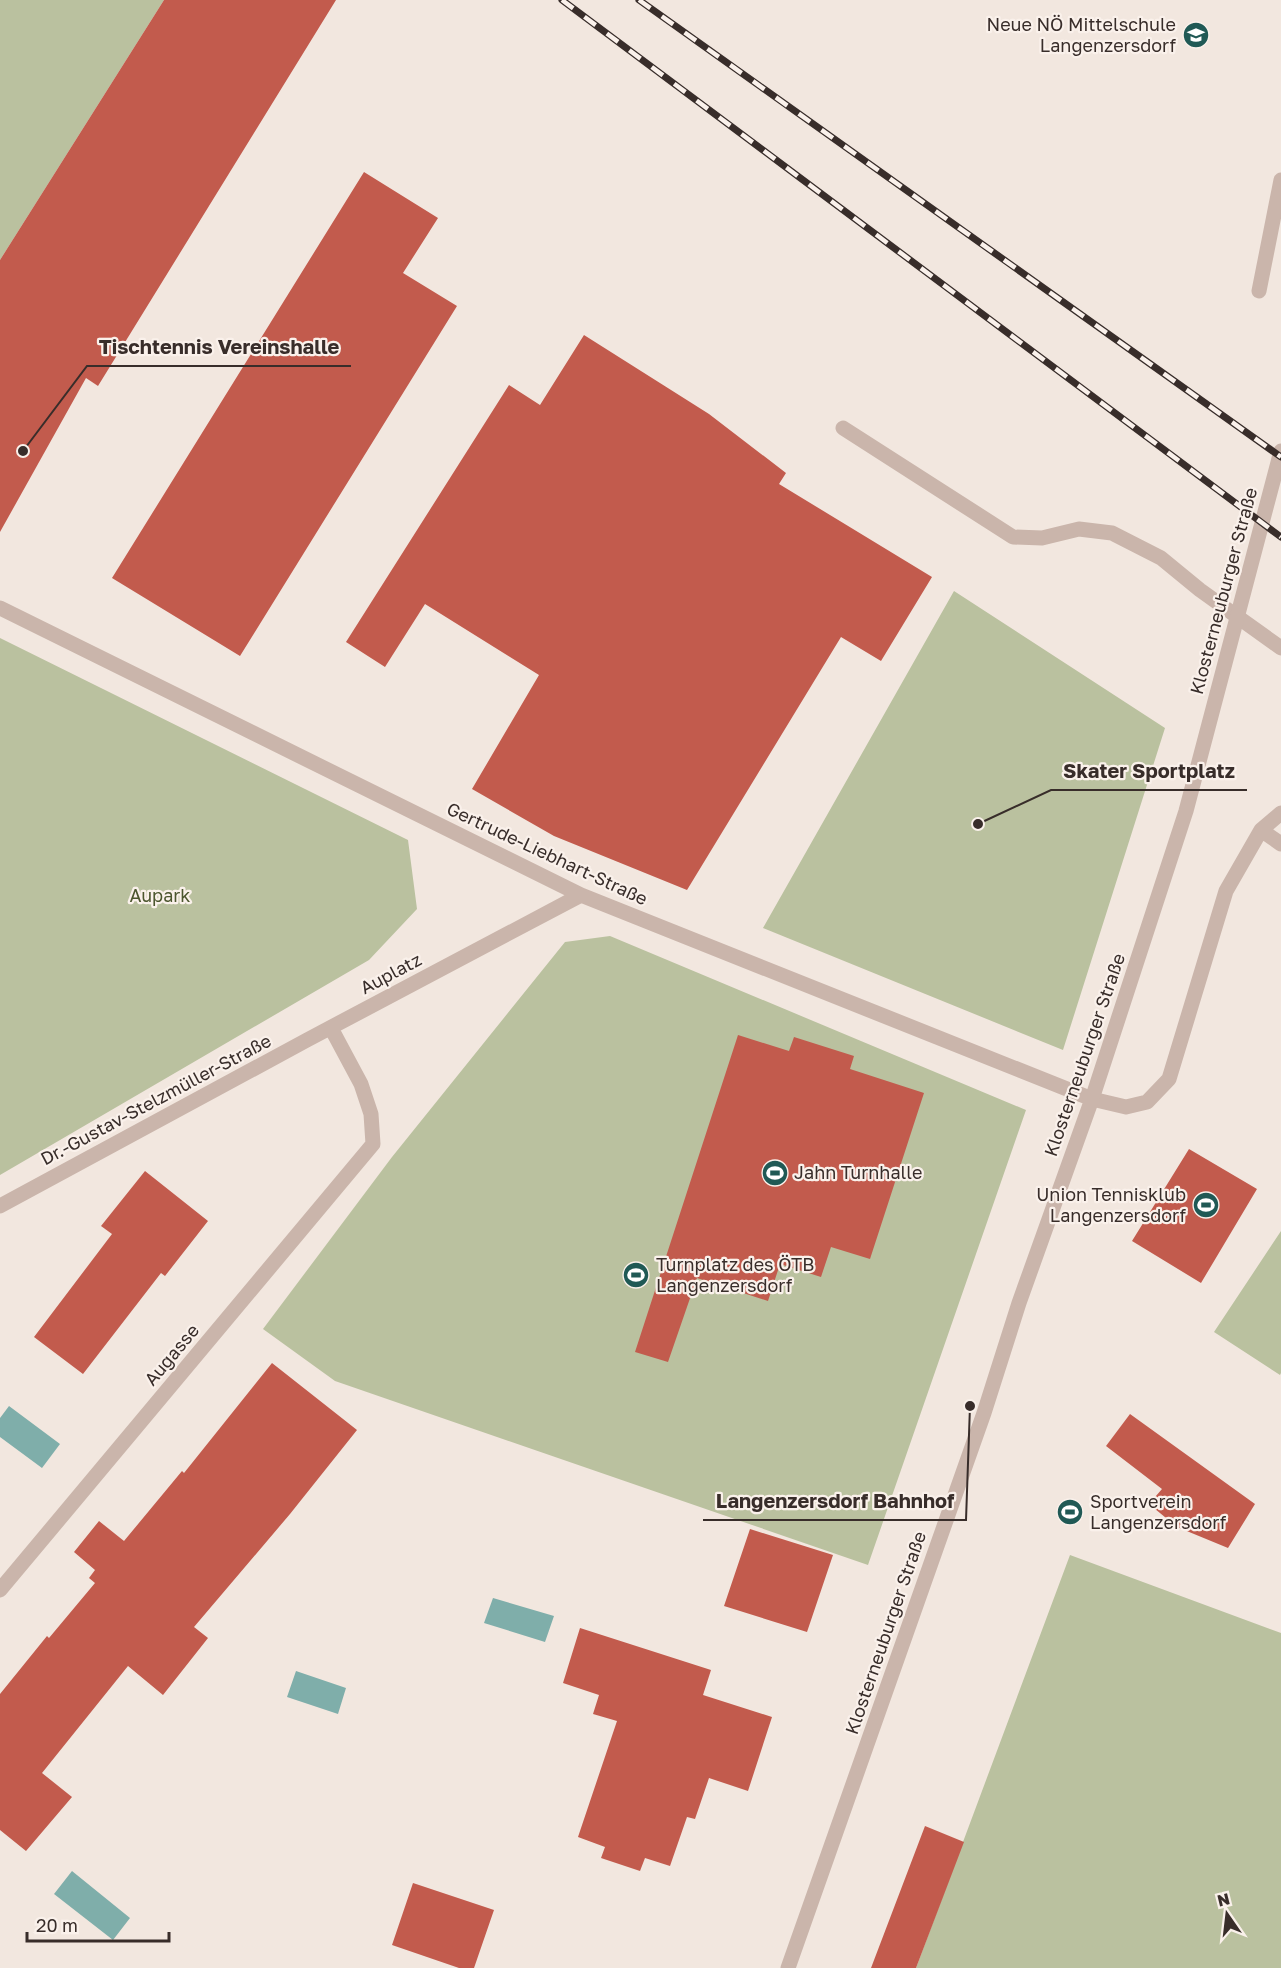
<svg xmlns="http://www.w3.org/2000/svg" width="1281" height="1968" viewBox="0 0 1281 1968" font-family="'Golos Text',sans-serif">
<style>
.green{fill:#bac19f}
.water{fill:#7faeaa}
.building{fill:#c25b4d}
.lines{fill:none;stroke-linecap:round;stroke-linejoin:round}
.lane{stroke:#cab5ab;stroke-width:15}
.street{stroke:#cab5ab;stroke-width:15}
.rail-casing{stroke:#382d2a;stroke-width:7}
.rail{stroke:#faf1eb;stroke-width:4.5;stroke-dasharray:14;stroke-linecap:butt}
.labels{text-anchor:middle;stroke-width:4.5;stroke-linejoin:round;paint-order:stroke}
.poi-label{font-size:18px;fill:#382d2a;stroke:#faf1eb;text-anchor:start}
.street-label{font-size:18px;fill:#382d2a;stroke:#faf1eb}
.park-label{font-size:18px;fill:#4c562e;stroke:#faf1eb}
.leader{fill:none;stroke:#382d2a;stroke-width:2}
.callout-dot{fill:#382d2a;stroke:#faf1eb;stroke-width:2}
.callout-label{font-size:20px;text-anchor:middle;font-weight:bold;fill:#382d2a;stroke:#faf1eb;stroke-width:4.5;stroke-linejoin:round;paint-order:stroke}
</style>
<rect width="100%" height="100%" fill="#f2e7df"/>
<!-- green -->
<path class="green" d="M0 0H164L0 260Z
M954 591 1165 728 1063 1050 763 928Z
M0 638 408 840 417 909 369 960 0 1175Z
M610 936 1026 1110 868 1565 335 1381 263 1329 392 1157 565 942Z
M1281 1231V1373L1280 1375 1214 1332Z
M1070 1555 1281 1633V1968H916Z"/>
<!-- water -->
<path class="water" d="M9 1406 60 1444 42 1468 0 1437V1418Z
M493 1598 554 1616 545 1642 484 1623Z
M296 1671 346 1688 338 1714 287 1697Z
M72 1871 130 1918 113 1940 54 1894Z"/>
<!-- building -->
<path class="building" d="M164 0H336L98 386 86 378 0 532V260Z
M364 172 438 218 403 273 457 306 240 656 112 578Z
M584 335 709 414 786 473 779 484 932 577 881 661 841 637 687 890 554 836 472 789 539 675 425 604 385 667 346 642 509 385 540 405Z
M738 1035 789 1051 794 1037 854 1056 850 1069 924 1093 870 1259 831 1247 821 1277 780 1264 768 1301 697 1278 668 1362 635 1352Z
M1189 1149 1257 1189 1201 1283 1132 1241Z
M145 1171 208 1221 165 1276 161 1273 83 1374 34 1337 112 1234 101 1226Z
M272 1363 357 1430 290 1514 194 1627 208 1638 163 1695 128 1666 42 1773 72 1797 26 1851 0 1830V1694L47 1636 49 1638 95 1583 89 1578 95 1570 74 1552 99 1521 124 1541 182 1471 184 1473Z
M1130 1414 1255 1504 1228 1548 1177 1527 1149 1504 1162 1489 1106 1446Z
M750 1529 833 1555 807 1632 724 1606Z
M580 1628 711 1670 703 1695 772 1717 748 1791 709 1778 695 1819 687 1817 670 1866 645 1858 640 1871 601 1858 605 1847 578 1837 617 1721 593 1714 599 1695 563 1683Z
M925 1826 964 1842 916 1968H871Z
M413 1883 494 1910 474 1968H459L392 1945Z"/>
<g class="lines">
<!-- lane -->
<path class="lane" d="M1259 291 1281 180
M843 428 1013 537 1042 538 1079 529 1112 533 1161 558 1200 590 1281 648
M1261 830 1281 844
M1092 1099 1126 1107 1147 1102 1169 1079 1226 891 1261 830 1281 813"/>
<!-- street -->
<path class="street" d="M0 608 581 895 1092 1099
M0 1206 307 1040 581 895
M0 1590 373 1144 371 1114 361 1084 331 1028
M788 1968 984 1413 1019 1303 1092 1099 1186 811 1281 451"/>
<defs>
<path id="rail" d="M562 0 1281 537
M639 0 1281 457"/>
</defs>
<!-- rail casing -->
<use href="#rail" class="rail-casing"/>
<!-- rail -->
<use href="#rail" class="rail"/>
</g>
<!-- icons -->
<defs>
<symbol id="school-disc" viewBox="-11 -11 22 22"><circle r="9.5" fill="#205955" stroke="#faf1eb"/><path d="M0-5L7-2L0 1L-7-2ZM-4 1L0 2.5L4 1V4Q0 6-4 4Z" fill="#fff"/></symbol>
<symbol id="stadium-disc" viewBox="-11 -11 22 22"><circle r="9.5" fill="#205955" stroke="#faf1eb"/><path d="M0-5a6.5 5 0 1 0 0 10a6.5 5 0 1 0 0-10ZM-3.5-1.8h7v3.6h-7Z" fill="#fff"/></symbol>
</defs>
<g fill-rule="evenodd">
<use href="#school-disc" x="1181" y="20" width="30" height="30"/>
<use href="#stadium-disc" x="760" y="1158" width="30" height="30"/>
<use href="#stadium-disc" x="1191" y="1190" width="30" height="30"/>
<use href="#stadium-disc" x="621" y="1260" width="30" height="30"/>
<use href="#stadium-disc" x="1055" y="1497" width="30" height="30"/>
</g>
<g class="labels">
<!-- poi labels -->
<g class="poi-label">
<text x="1176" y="31" text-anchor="end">Neue NÖ Mittelschule<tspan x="1176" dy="21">Langenzersdorf</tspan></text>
<text x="794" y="1179">Jahn Turnhalle</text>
<text x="1186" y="1201" text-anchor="end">Union Tennisklub<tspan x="1186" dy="21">Langenzersdorf</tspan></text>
<text x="656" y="1271">Turnplatz des ÖTB<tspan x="656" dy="21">Langenzersdorf</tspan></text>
<text x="1090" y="1508">Sportverein<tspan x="1090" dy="21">Langenzersdorf</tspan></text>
</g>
<!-- street labels -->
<g class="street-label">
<text transform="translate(1224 591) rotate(-75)" y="6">Klosterneuburger Straße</text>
<text transform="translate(547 854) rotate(25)" y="6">Gertrude-Liebhart-Straße</text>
<text transform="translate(391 974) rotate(-28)" y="6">Auplatz</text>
<text transform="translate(1085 1055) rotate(-71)" y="6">Klosterneuburger Straße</text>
<text transform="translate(156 1100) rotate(-28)" y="6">Dr.-Gustav-Stelzmüller-Straße</text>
<text transform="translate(172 1355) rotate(-50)" y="6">Augasse</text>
<text transform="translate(886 1633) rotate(-71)" y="6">Klosterneuburger Straße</text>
</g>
<!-- park labels -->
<g class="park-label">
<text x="160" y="902">Aupark</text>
</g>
</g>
<!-- callouts -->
<path class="leader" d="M23 451L87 366H351M978 824L1051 790H1247M970 1406L966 1520H703"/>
<g class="callout-dot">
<circle cx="23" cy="451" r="6"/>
<circle cx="978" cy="824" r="6"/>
<circle cx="970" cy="1406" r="6"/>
</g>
<g class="callout-label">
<text x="219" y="354">Tischtennis Vereinshalle</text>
<text x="1149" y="778">Skater Sportplatz</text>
<text x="835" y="1508">Langenzersdorf Bahnhof</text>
</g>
<!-- north arrow -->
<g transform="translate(1227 1914) rotate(346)" stroke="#faf1eb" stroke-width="4.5" paint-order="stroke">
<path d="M0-4.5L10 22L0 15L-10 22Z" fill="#382d2a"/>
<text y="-9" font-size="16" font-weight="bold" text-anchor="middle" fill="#382d2a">N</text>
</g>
<!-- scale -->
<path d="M27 1932v9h142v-9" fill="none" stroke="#382d2a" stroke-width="3"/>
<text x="36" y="1932" font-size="18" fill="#382d2a" stroke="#faf1eb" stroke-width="4.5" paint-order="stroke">20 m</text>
</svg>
